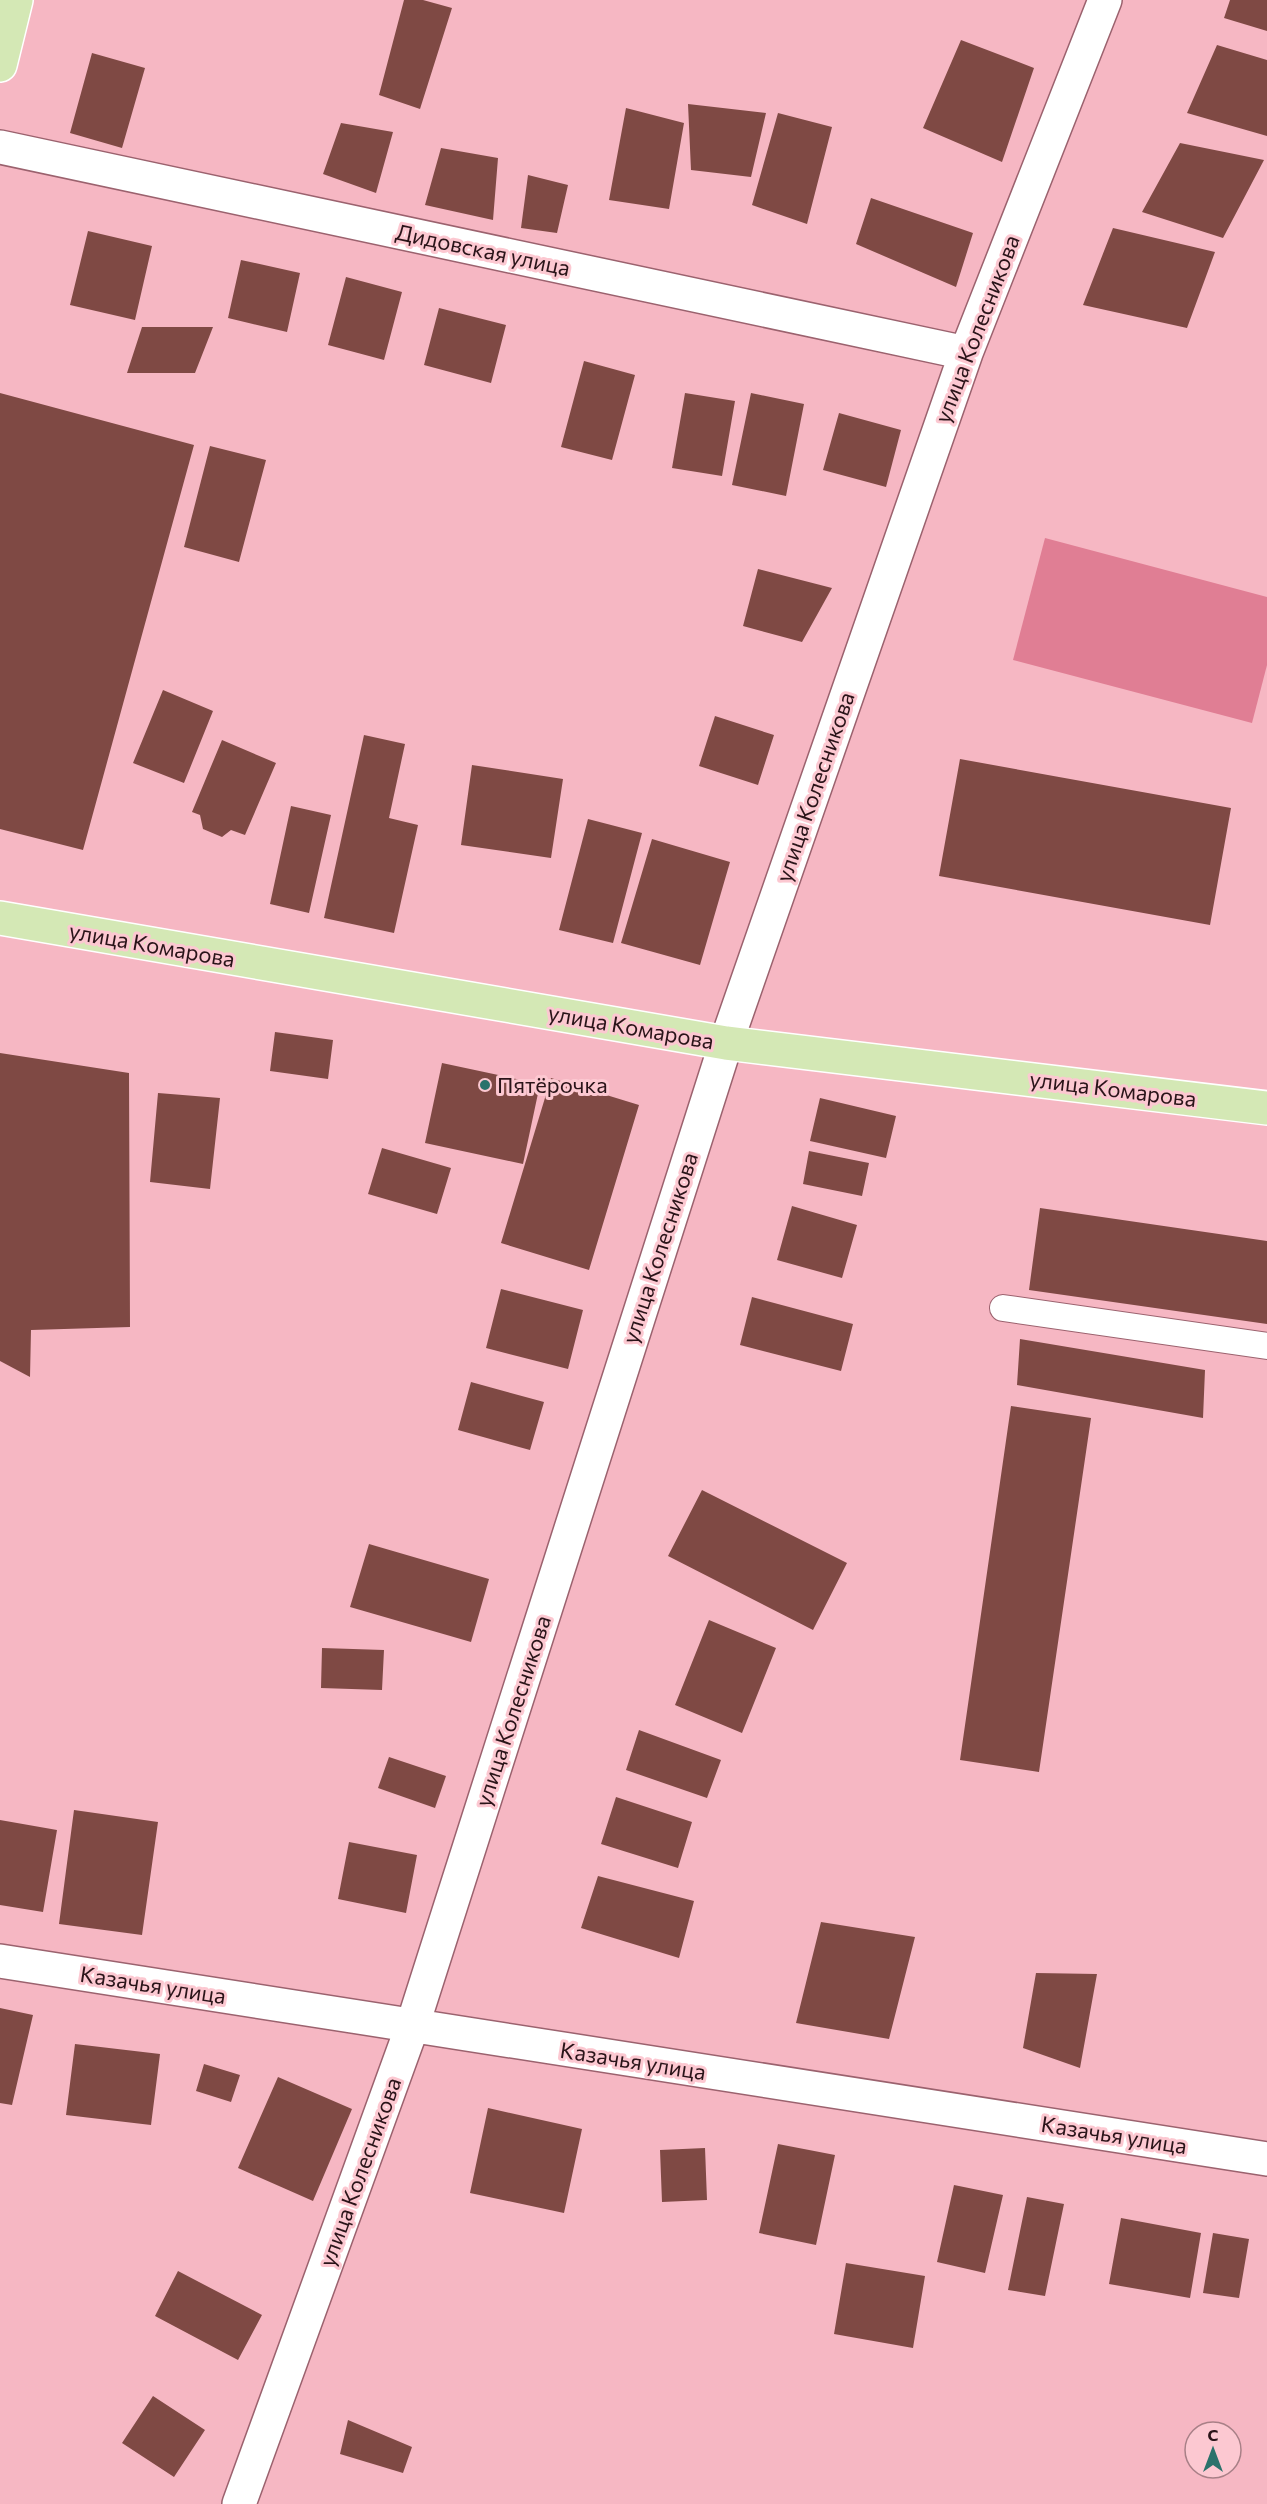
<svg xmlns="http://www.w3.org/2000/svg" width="1267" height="2504" viewBox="0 0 1267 2504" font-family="Commissioner,sans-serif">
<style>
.green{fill:#e07e94}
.building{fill:#7f4944}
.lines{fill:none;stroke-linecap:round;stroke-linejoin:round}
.service-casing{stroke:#9b626e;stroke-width:28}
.minor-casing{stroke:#9b626e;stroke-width:36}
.primary-casing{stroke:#fff;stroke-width:36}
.service{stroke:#fff;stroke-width:26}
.minor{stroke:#fff;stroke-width:33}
.primary{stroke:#d4e8b5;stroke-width:33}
.poi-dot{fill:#2a726b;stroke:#fcc8d1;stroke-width:2}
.labels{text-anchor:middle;stroke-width:6;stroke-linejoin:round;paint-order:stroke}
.street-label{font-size:22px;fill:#2a1419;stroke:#fcc8d1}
.poi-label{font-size:22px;fill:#2a1419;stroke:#fcc8d1;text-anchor:start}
</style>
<rect width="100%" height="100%" fill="#f6b7c3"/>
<!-- green -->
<path class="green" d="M1045 538 1267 597V665L1252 723 1013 660Z"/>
<!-- building -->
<path class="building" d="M404 0H423L452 8 420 109 379 95Z
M1230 0H1267V31L1224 18Z
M961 40 1034 68 1002 162 923 128Z
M1217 45 1267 60V136L1187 113Z
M92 53 145 68 122 148 70 133Z
M688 104 766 113 751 177 691 170Z
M626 108 684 123 669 209 609 200Z
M778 113 832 127 807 224 752 205Z
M341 123 393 132 376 193 323 174Z
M1180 143 1264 160 1223 238 1142 212Z
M441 148 498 158 493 220 425 205Z
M528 175 568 185 557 233 521 228Z
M871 198 973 233 956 287 856 244Z
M1113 228 1215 252 1187 328 1083 305Z
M88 231 152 246 135 320 70 305Z
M241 260 300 273 287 332 228 318Z
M346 277 402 292 384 360 328 345Z
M439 308 506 325 491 383 424 365Z
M142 327H213L195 373H127Z
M584 361 635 375 612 460 561 447Z
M0 393 194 445 83 850 0 829Z
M685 393 735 401 722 476 672 468Z
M751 393 804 404 786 496 732 485Z
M839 413 901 430 886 487 823 470Z
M210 446 266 460 239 562 184 547Z
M758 569 832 588 802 642 743 626Z
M163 690 213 711 184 783 133 763Z
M715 716 774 735 758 785 699 766Z
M364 735 405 744 389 818 418 825 394 933 324 918Z
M222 740 276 763 245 835 231 830 222 837 203 829 200 815 192 812Z
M960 759 1231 808 1210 925 939 876Z
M472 765 563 779 551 858 461 845Z
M291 806 331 815 309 913 270 904Z
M588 819 642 833 613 943 559 930Z
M652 839 730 862 700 965 621 943Z
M275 1032 333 1040 328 1079 270 1071Z
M0 1053 129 1073 130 1327 31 1330 30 1377 0 1361Z
M442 1063 540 1084 523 1164 425 1143Z
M551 1078 639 1105 589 1270 501 1243Z
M158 1093 220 1098 210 1189 150 1182Z
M820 1098 896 1116 886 1158 810 1141Z
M382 1148 451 1168 437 1214 368 1194Z
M809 1151 869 1163 862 1196 803 1184Z
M792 1206 857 1225 842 1278 777 1260Z
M1040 1208 1267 1241V1324L1029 1290Z
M501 1289 583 1310 568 1369 486 1348Z
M752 1297 853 1324 841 1371 740 1345Z
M1020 1339 1205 1370 1203 1418 1017 1385Z
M471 1382 544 1402 530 1450 458 1430Z
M1011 1406 1091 1418 1039 1772 960 1760Z
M702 1490 847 1563 813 1630 668 1556Z
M369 1544 489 1579 471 1642 350 1607Z
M709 1620 776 1648 742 1733 675 1705Z
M322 1648 384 1650 382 1690 321 1688Z
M639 1730 721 1760 707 1798 626 1770Z
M389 1757 446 1776 435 1808 378 1788Z
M616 1797 692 1822 678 1868 601 1844Z
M74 1810 158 1822 142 1935 59 1924Z
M0 1820 57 1830 43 1912 0 1905Z
M349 1842 417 1855 406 1913 338 1899Z
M598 1876 694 1901 679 1958 581 1928Z
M821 1922 915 1937 889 2039 796 2023Z
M1036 1973 1097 1974 1080 2068 1023 2048Z
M0 2008 33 2015 12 2105 0 2103Z
M75 2044 160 2054 151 2125 66 2115Z
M204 2064 240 2075 231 2102 196 2091Z
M278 2077 352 2109 313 2201 238 2168Z
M488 2108 582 2129 564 2213 470 2193Z
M778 2144 835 2155 816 2245 759 2233Z
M705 2148 707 2200 662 2202 660 2150Z
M954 2185 1003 2195 985 2273 937 2262Z
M1027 2197 1064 2204 1045 2296 1008 2290Z
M1121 2218 1201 2233 1190 2298 1109 2284Z
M1213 2233 1249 2239 1239 2298 1203 2293Z
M846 2263 925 2276 913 2348 834 2334Z
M178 2271 262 2315 238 2360 155 2316Z
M153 2396 205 2430 174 2477 122 2443Z
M348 2420 412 2447 403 2473 340 2454Z"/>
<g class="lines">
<defs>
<path id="service" d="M1003 1308 1267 1346"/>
<path id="minor" d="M0 147 966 353
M0 1961 1267 2159
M239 2504 412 2027 726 1043 966 353 1105 0"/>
<path id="primary" d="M0 65 16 0
M0 918 726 1043 1267 1108"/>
</defs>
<!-- service casing -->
<use href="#service" class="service-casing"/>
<!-- minor casing -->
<use href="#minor" class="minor-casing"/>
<!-- primary casing -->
<use href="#primary" class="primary-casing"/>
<!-- service -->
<use href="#service" class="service"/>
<!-- minor -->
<use href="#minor" class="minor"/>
<!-- primary -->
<use href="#primary" class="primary"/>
</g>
<!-- markers -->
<circle class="poi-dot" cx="485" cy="1085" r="6"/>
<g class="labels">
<!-- street labels -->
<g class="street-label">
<text transform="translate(483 250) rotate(12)" y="8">Дидовская улица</text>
<text transform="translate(977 329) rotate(-69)" y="8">улица Колесникова</text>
<text transform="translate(815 787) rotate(-71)" y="8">улица Колесникова</text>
<text transform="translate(152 945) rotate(10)" y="8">улица Комарова</text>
<text transform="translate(631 1027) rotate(10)" y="8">улица Комарова</text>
<text transform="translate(1113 1089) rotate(7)" y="8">улица Комарова</text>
<text transform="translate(660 1248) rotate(-72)" y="8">улица Колесникова</text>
<text transform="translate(513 1711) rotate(-72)" y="8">улица Колесникова</text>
<text transform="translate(153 1985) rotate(9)" y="8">Казачья улица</text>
<text transform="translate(633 2061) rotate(9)" y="8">Казачья улица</text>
<text transform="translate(1114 2135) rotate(9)" y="8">Казачья улица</text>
<text transform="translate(360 2172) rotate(-70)" y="8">улица Колесникова</text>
</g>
<!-- poi labels -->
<g class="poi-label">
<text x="497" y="1093">Пятёрочка</text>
</g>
</g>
<!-- north arrow -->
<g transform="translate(1213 2450)"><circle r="28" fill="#fcc8d1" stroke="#a88087" stroke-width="1.5"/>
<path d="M0-4.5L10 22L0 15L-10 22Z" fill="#2a726b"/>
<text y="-9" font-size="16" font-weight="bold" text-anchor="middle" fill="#2a1419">С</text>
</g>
</svg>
